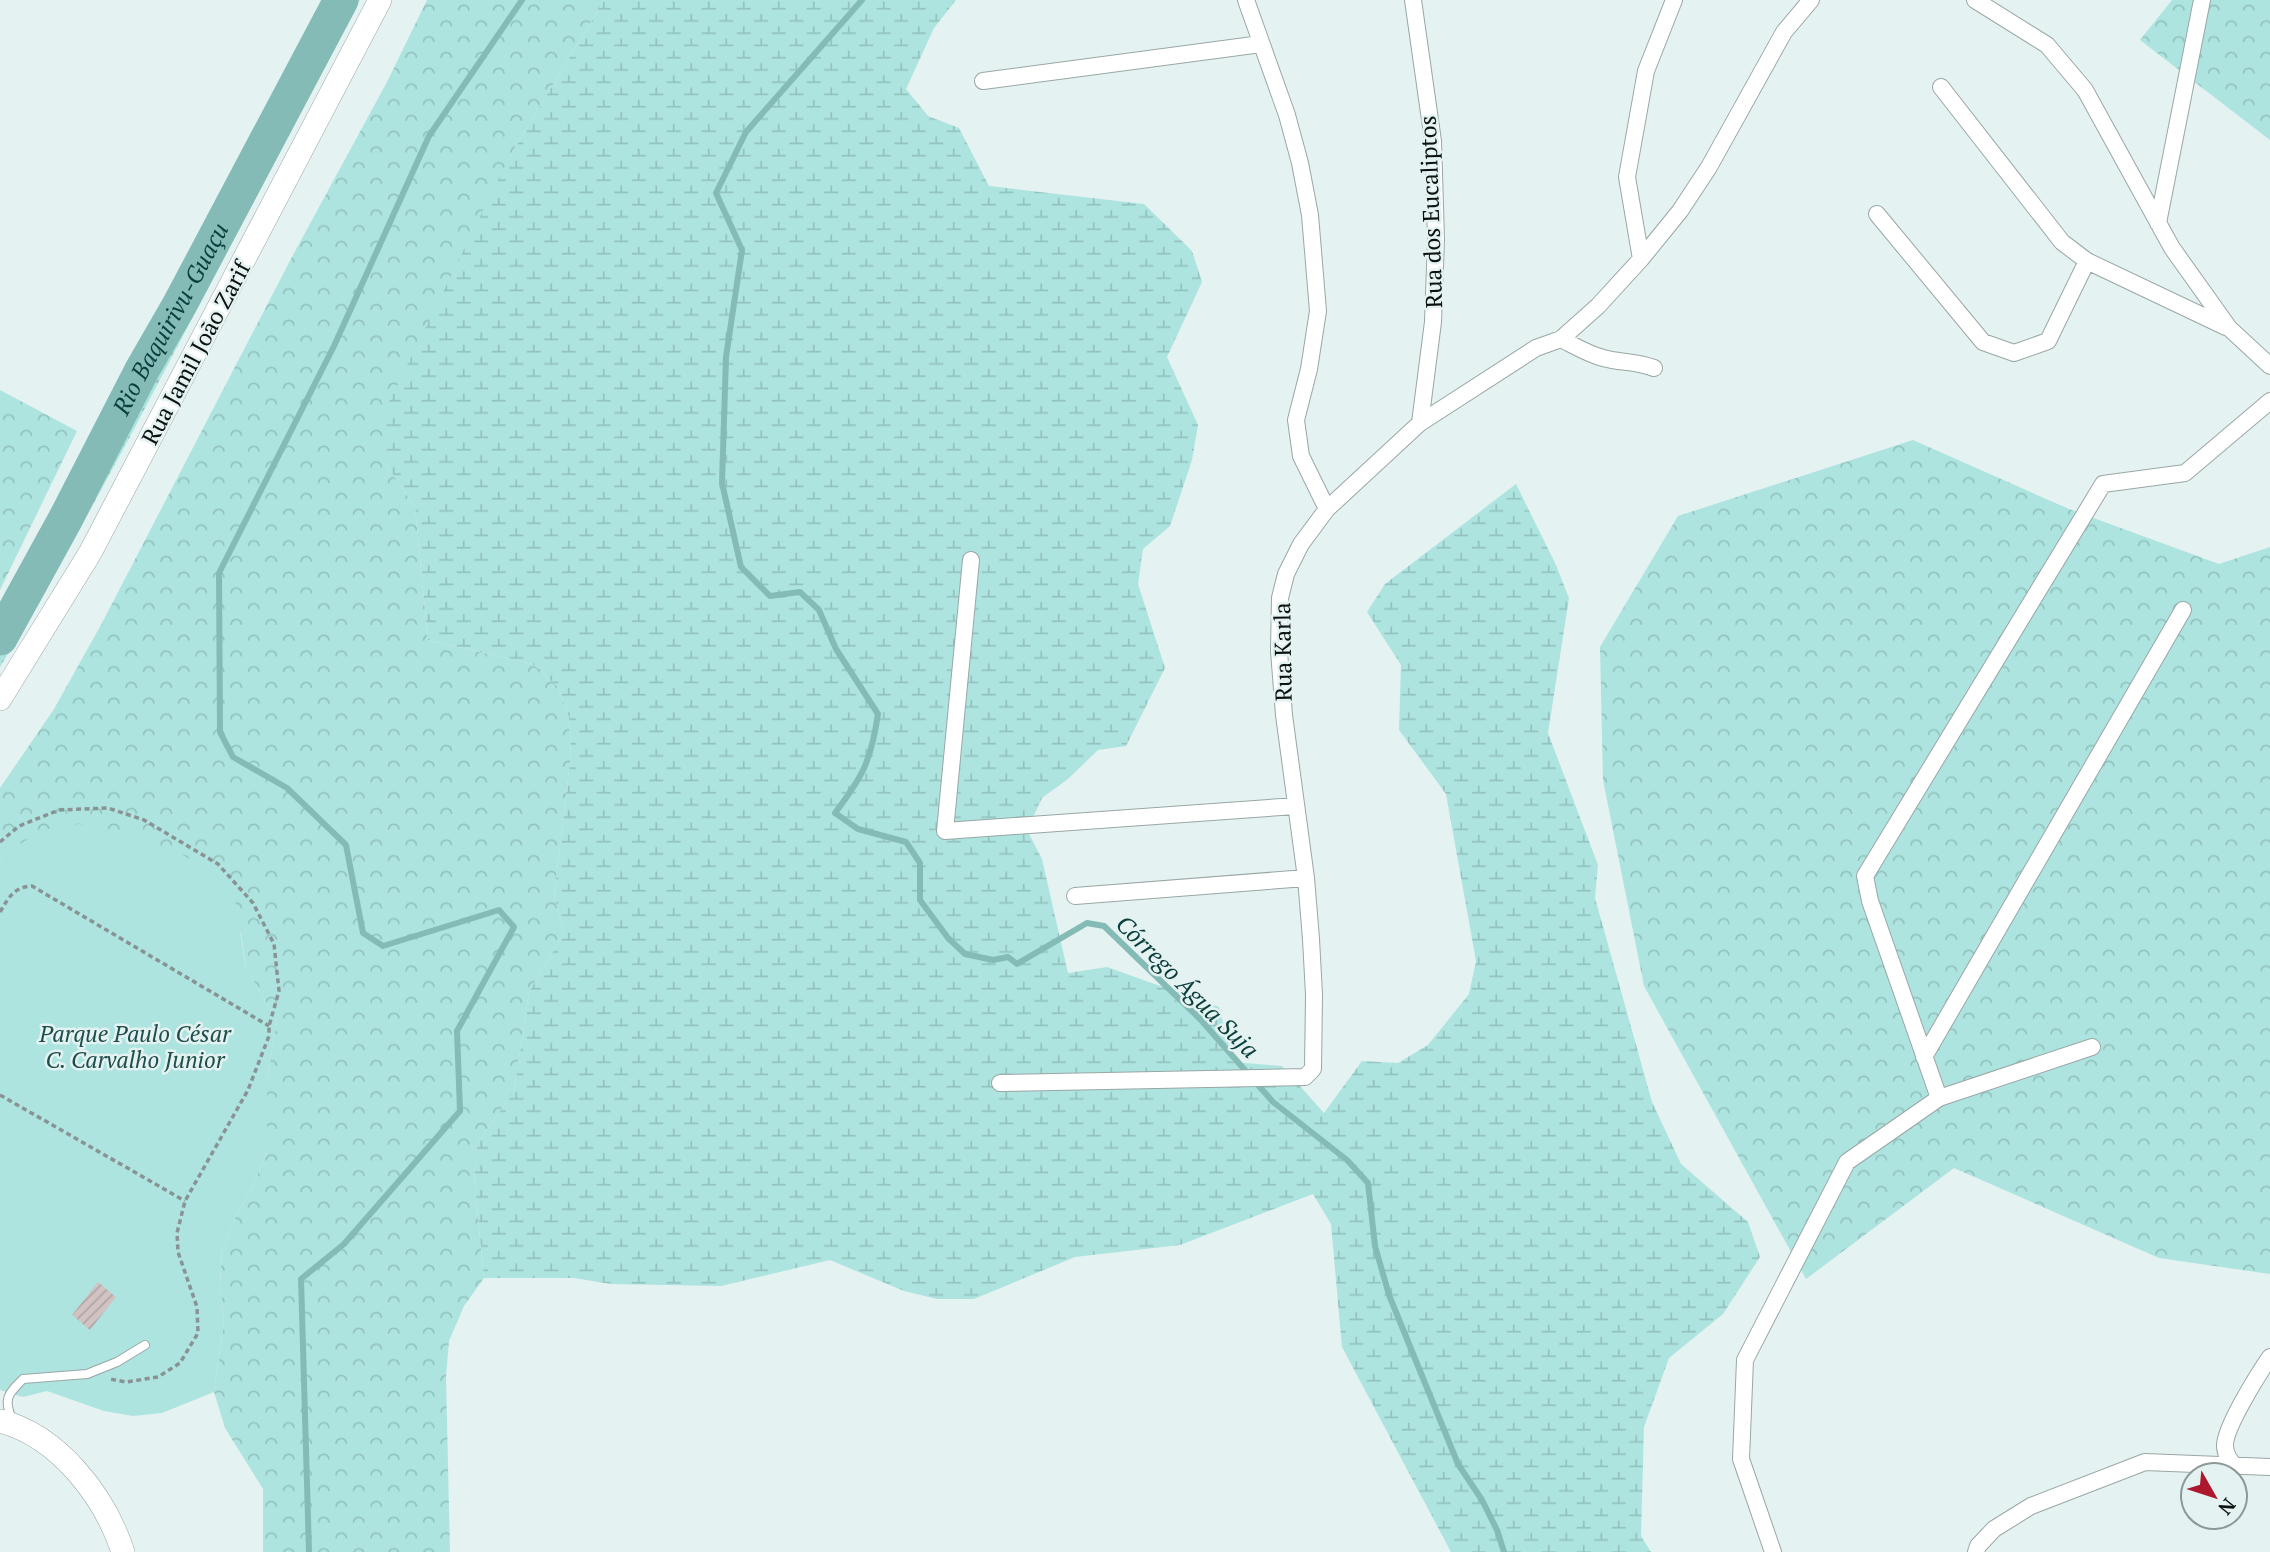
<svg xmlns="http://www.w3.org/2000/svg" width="2270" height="1552" viewBox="0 0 2270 1552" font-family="'PT Serif',serif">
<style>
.grass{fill:url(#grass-dots)}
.forest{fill:url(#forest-crowns)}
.wetland{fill:url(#wetland-marsh)}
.green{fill:#ade4e0}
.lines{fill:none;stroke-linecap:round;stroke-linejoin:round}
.stream{stroke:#84bbb7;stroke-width:6}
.river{stroke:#84bbb7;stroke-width:35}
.building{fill:url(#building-hatch)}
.lane-casing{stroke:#99a7a5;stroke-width:10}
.street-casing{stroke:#99a7a5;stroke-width:18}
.secondary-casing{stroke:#99a7a5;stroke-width:24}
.path{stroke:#899393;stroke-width:3.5;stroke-dasharray:5 3.5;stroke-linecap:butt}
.lane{stroke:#fff;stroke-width:8}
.street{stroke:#fff;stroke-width:16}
.secondary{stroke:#fff;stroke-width:23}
.labels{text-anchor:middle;stroke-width:5;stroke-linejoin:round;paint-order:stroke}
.street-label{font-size:23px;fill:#0c1111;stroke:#e4f2f1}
.park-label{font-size:23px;font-style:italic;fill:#1e4e4c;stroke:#e4f2f1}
.water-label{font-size:24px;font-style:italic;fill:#0a3e3c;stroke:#e4f2f1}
</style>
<defs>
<pattern id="grass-dots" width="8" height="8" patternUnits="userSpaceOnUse" patternTransform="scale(1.75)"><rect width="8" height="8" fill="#ade4e0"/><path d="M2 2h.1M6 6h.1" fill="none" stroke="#94c3bf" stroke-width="1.8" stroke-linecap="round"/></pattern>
<pattern id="forest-crowns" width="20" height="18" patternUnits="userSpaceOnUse" patternTransform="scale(1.75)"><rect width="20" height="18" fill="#ade4e0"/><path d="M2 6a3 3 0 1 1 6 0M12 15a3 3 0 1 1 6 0" fill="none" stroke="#94c3bf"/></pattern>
<pattern id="wetland-marsh" width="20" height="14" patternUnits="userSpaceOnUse" patternTransform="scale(1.75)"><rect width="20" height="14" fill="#ade4e0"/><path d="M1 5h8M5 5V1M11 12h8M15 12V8" fill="none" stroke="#94c3bf"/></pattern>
<pattern id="building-hatch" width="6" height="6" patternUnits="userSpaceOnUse" patternTransform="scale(1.75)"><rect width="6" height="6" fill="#d0c3c2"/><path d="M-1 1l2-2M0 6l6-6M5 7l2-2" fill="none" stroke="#b1a6a6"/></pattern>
</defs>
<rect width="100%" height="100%" fill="#e4f2f1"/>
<!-- grass -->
<path class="grass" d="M348 0H360L125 446 41 600 0 667V651L88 499 144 384 250 186 323 58Z"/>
<!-- forest -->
<path class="forest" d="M427 0H604L510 156 384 461 415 507 428 640 533 664 558 687 569 717 571 754 554 896 564 933 529 992 514 1091 477 1144 474 1177 484 1278 464 1306 449 1341 446 1377 450 1552H263V1489L225 1428 214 1392 224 1320 220 1285 222 1250 236 1216 253 1185 267 1151V1080L277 1020 246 969 241 933 7 853 0 862V788L54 709 102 623 293 255 387 82Z
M2172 0H2270V140L2140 40Z
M0 390 77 431 0 590Z
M1913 440 2069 509 2219 564 2270 547V1274L2159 1258 1954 1168 1806 1279 1644 986 1603 780 1600 647 1678 516Z"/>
<!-- wetland -->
<path class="wetland" d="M604 0H956L934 28 906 89 928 116 959 128 989 186 1144 204 1192 251 1202 282 1167 357 1198 425 1192 460 1170 526 1143 549 1138 584 1165 668 1126 746 1098 750 1068 779 1042 798 1027 830 1042 859 1068 973 1107 967 1219 1007 1233 1062 1282 1066 1324 1113 1362 1061 1398 1063 1428 1045 1469 994 1476 961 1446 794 1399 730 1401 665 1367 612 1385 584 1516 484 1556 565 1569 598 1548 733 1598 865 1595 898 1652 1102 1681 1164 1748 1222 1760 1257 1723 1314 1669 1358 1644 1427 1641 1536 1651 1552H1451L1342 1347 1331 1224 1313 1194 1180 1245 1075 1257 974 1299H937L904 1291 830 1260 721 1286 611 1284 574 1278H484L474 1177 477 1144 514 1091 529 992 564 933 554 896 571 754 569 717 558 687 533 664 428 640 415 507 384 461 387 406 510 156Z"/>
<!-- green -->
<path class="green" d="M79 824 114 830 147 842 181 854 211 872 235 899 246 969 277 1020 267 1080V1151L253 1185 236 1216 222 1250 220 1285 224 1320 214 1392 162 1413 133 1416 104 1411 47 1391 23 1397 0 1390V862L7 853 41 830Z"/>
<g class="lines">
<!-- stream -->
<path class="stream" d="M862 0 746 132 716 193 742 250 726 357 722 483 741 567 770 596 800 592 819 610 836 649 878 714C871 761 863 776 835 813L858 829 906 842 920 863V900L948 938 965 954 993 960 1008 957 1017 964 1087 923 1104 926 1200 1019 1273 1102 1347 1160 1368 1183 1375 1246 1389 1295 1458 1464 1482 1500 1497 1530 1504 1552
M309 1552 301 1279 344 1244 460 1111 457 1031 514 927 499 910 383 946 363 933 346 845 287 788 233 757 220 732 219 573 334 346 429 136 522 0"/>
<!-- river -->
<path class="river" id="s1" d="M0 638 66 518 142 370 180 304 341 0"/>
</g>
<!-- building -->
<path class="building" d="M98 1282 116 1297 90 1330 72 1315Z"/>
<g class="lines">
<defs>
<path id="lane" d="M12 1419C3 1399 8 1394 23 1379L87 1374 117 1362 145 1345"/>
<path id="street" d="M1246 0 1287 115 1300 163 1310 215 1318 311 1309 369 1296 420 1301 456 1327 509
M1413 0 1433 141 1436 239 1433 322 1420 423
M1975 0 2047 45 2085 90 2172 248 2229 328 2270 366
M983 81 1261 44
M1941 87 2062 242 2087 261 2226 327
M1877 214 1983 342 2014 353 2048 341 2087 261
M2158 223 2202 0
M1641 259 1627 177 1646 71 1674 0
M1561 339C1575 346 1588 354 1603 358 1622 363 1636 361 1654 368
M971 560 945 831 1296 806
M1075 896 1306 878
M2092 1047 1939 1098 1870 901 1865 876 2103 484 2185 473 2270 401
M1924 1057 2183 610
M1000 1083 1305 1077 1313 1069 1314 995 1311 939 1306 878 1284 715 1279 651 1280 598 1286 574 1301 544 1327 509 1420 423 1536 348 1561 339 1598 306 1641 259 1680 211 1709 167 1784 32 1811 0
M2236 1467C2230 1461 2226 1456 2225 1447 2223 1430 2259 1373 2270 1357
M1773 1552 1741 1459 1745 1360 1847 1162 1939 1098
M1976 1552 1978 1546 1994 1529 2031 1506 2145 1462 2270 1467"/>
<path id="secondary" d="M0 699 90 553 380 0
M0 1421C59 1436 105 1497 123 1552"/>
</defs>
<!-- lane casing -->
<use href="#lane" class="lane-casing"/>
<!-- street casing -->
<use href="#street" class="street-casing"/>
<!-- secondary casing -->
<use href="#secondary" class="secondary-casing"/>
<!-- path -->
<path class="path" d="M0 842 19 826 59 810 108 808 144 820 218 864 253 903 274 944 279 991 269 1026V1036L248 1090 185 1201 177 1233 178 1252 197 1307 198 1333 180 1363 158 1377 126 1382 110 1379
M0 912C9 897 14 887 32 886L269 1026
M0 1095 185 1201"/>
<!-- lane -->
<use href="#lane" class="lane"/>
<!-- street -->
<use href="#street" class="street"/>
<!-- secondary -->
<use href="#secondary" class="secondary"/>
</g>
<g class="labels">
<!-- street labels -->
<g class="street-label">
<text transform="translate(1431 212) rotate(-92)" y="8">Rua dos Eucaliptos</text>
<text transform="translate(196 353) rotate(-62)" y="8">Rua Jamil João Zarif</text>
<text transform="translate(1283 652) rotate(-91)" y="8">Rua Karla</text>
</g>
<!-- park labels -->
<g class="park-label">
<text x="135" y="1042">Parque Paulo César<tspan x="135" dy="26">C. Carvalho Junior</tspan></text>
</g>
<!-- water labels -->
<g class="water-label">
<text dy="8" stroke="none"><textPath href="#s1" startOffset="362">Rio Baquirivu-Guaçu</textPath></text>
<text transform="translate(1187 987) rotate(45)" y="8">Córrego Água Suja</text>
</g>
</g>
<!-- north arrow -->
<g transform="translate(2214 1496) rotate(129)"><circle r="33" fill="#e4f2f1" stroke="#8e9897" stroke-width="2"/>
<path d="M0-5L12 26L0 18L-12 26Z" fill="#ad182d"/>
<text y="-10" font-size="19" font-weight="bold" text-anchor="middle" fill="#0c1111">N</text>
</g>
</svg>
